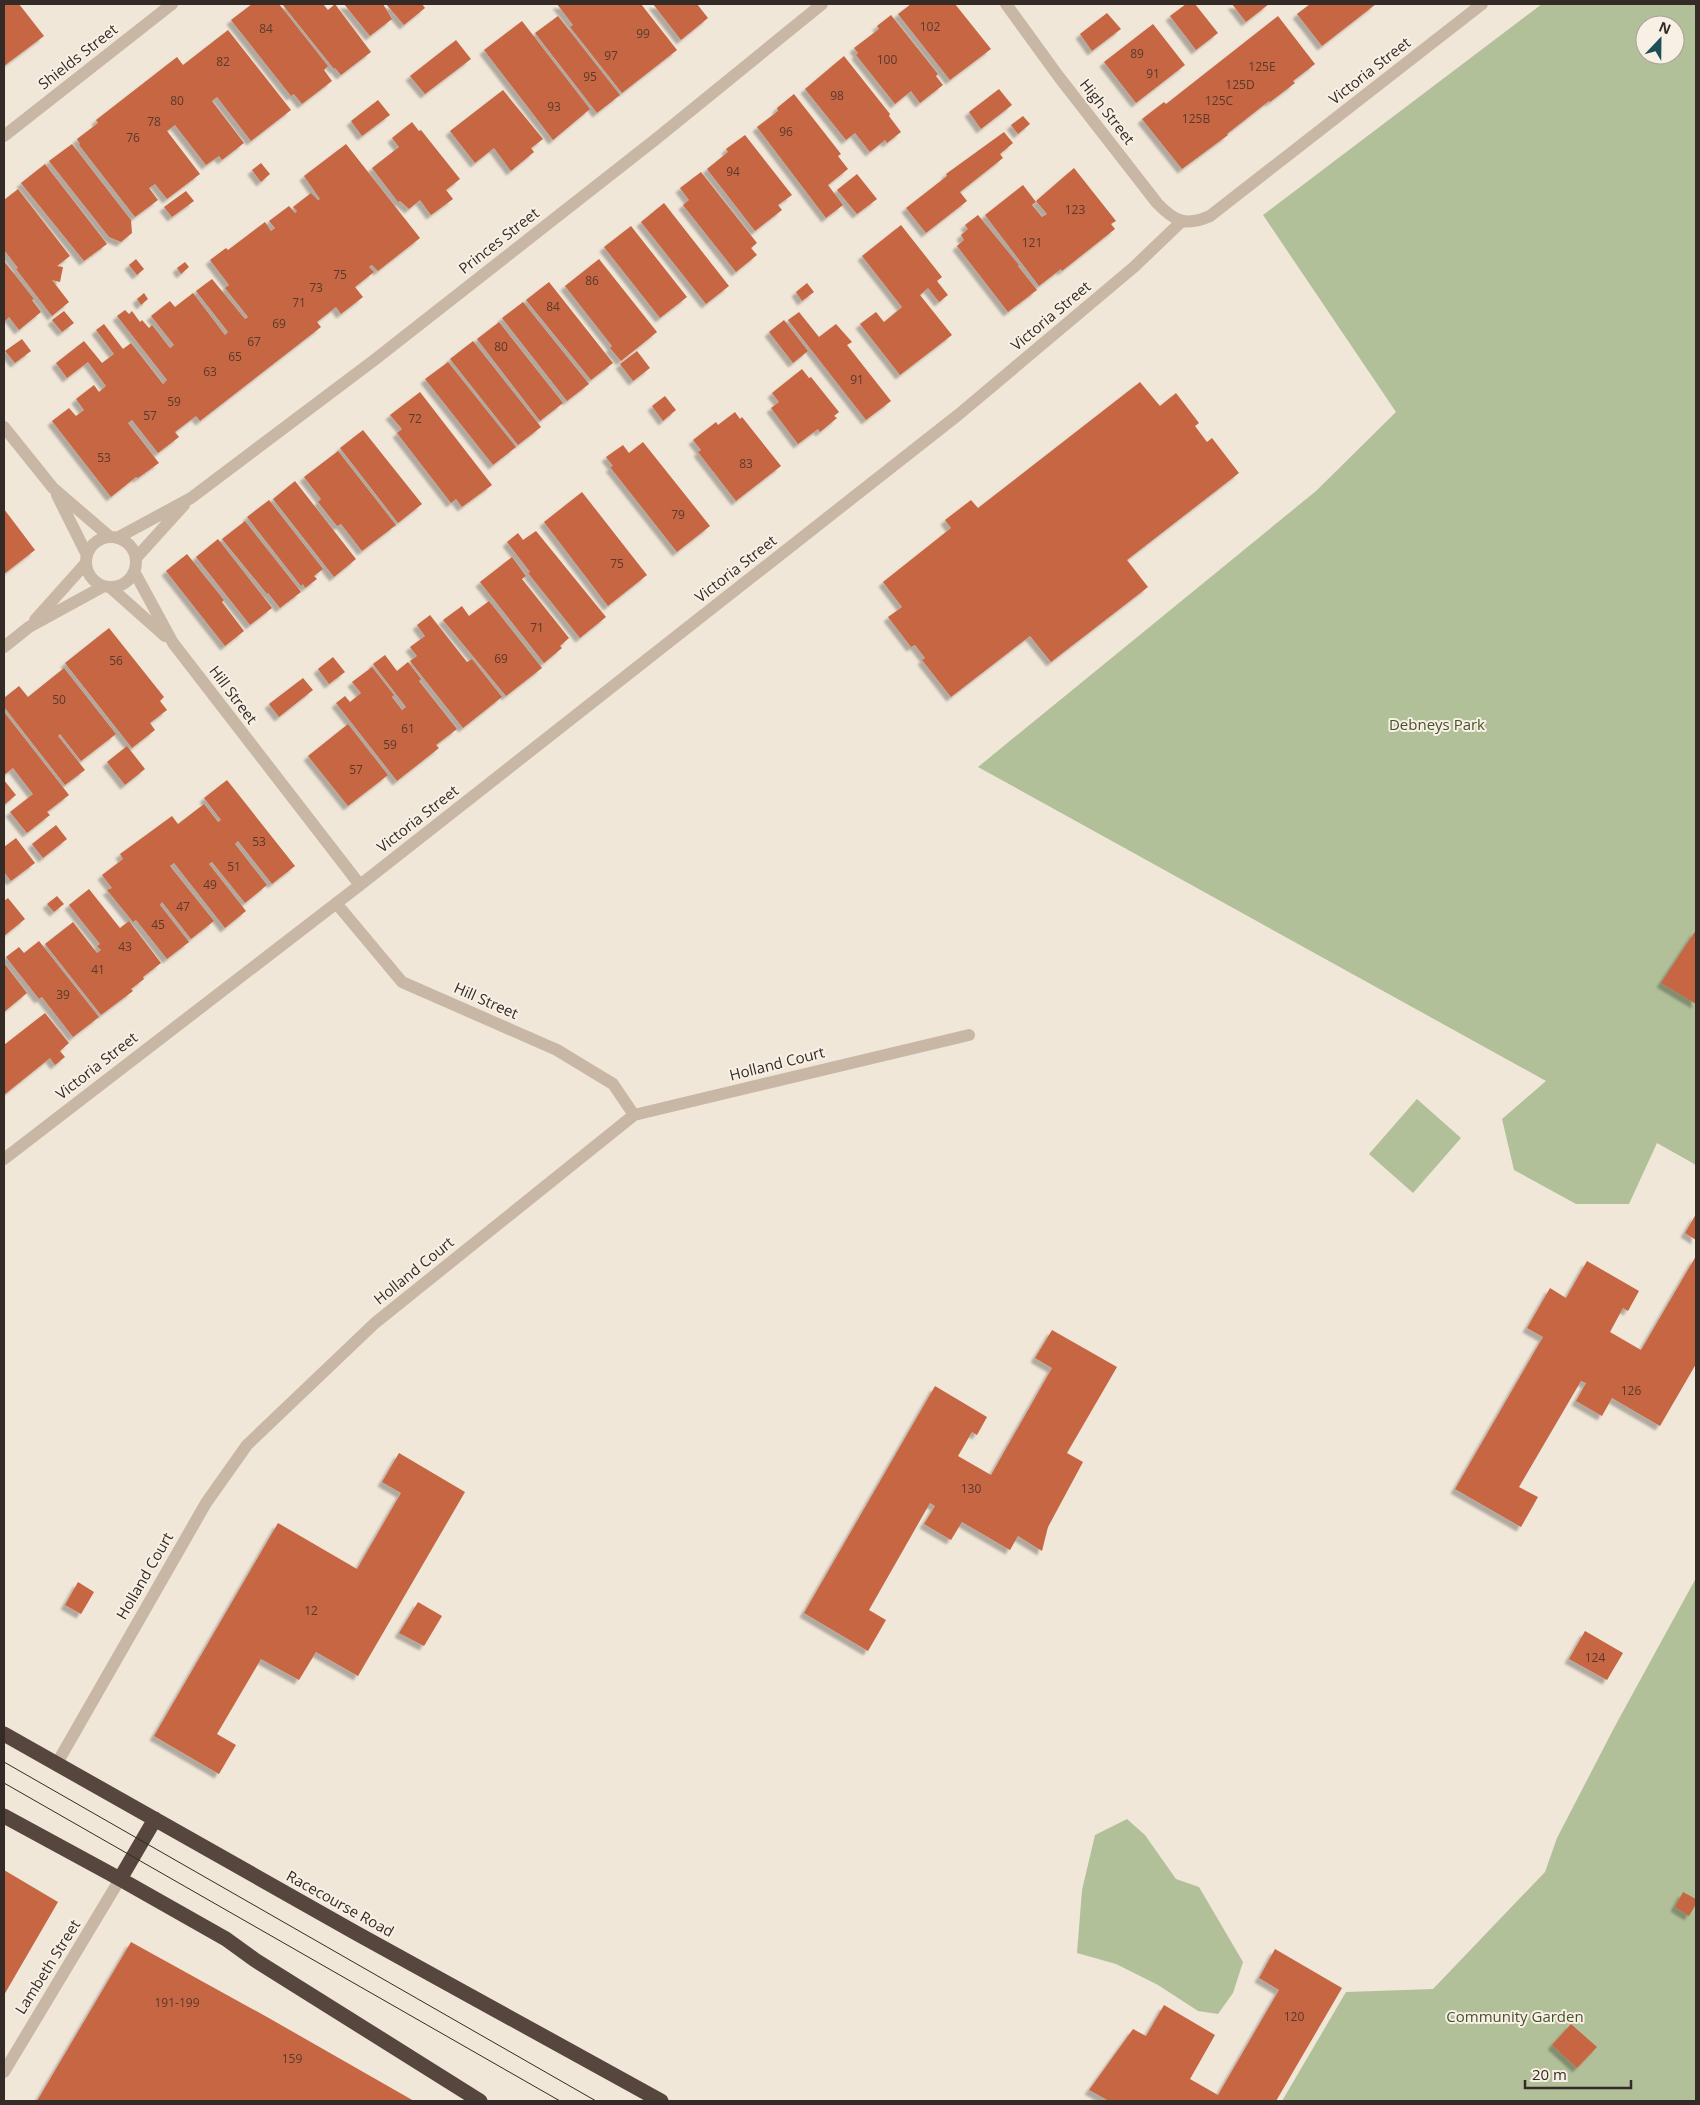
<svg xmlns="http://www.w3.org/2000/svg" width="1700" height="2105" viewBox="0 0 1700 2105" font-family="'Open Sans',sans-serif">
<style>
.green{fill:#b2c099;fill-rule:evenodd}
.building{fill:#c66643;filter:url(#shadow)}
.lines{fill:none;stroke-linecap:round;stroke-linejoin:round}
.street{stroke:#c9b7a5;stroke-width:12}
.highway{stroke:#56463d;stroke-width:15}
.tram{stroke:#352b26;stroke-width:1}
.labels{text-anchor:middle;stroke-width:4;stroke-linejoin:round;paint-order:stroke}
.number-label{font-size:12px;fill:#593a2d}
.street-label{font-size:15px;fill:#352b26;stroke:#f9f0e5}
.park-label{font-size:15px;fill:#43532a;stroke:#f9f0e5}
</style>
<defs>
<filter id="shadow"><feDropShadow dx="-4.5" dy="4.5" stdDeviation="1" flood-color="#0004"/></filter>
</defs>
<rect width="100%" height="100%" fill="#f1e7d9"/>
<!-- green -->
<path class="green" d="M1542 4H1696V1165L1657 1143 1629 1204H1576L1514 1170 1502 1119 1546 1081 978 767 1316 491 1396 412 1263 215ZM1645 25H1675V55H1645Z
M1417 1099 1461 1138 1413 1193 1369 1154Z
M1696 1578V2101H1282L1346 1992 1433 1989 1545 1872 1557 1838 1615 1726Z
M1127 1819 1145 1835 1176 1879 1199 1887 1243 1962 1233 1993 1218 2014 1198 2011 1158 1985 1116 1964 1077 1953 1082 1890 1095 1835Z"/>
<!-- building -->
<path class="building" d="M4 4H19L44 36 4 66Z
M252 4H279L328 66 324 70 332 81 302 104 294 94 291 96 231 20Z
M282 4H323L328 10 335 4 371 52 341 75 335 68 334 69Z
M344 4H383L392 19 370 36Z
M386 4H422L425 8 404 25Z
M557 4H641L677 50 622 93 570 27 573 25Z
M653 4H697L708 18 681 40Z
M911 4H955L991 49 950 80 898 14Z
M1186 4H1195L1218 33 1196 50 1170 16Z
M1232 4H1269L1246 22Z
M1310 4H1376L1322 46 1297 14Z
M1107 13 1121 29 1092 51 1080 34Z
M891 15 938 74 936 76 943 85 920 103 911 91 895 104 856 55 858 53 854 48 879 29 877 26Z
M558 16 620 95 597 113 535 33Z
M1278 16 1315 64 1293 81 1295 83 1270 102 1269 101 1227 134 1228 135 1182 169 1142 119 1164 102 1166 104Z
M522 21 590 109 553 140 484 50Z
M1153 24 1185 65 1136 103 1104 62Z
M228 30 291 110 251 141 217 97 212 101 244 143 222 160 219 156 206 165 175 125 167 131 200 174 167 199 155 184 149 188 158 200 135 217 79 145 80 144 77 139 98 123 96 120 177 57 183 65Z
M456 40 471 59 425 94 410 76Z
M844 56 890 114 889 116 901 132 887 143 885 140 870 152 855 133 846 140 805 89Z
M999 89 1012 105 981 129 969 112Z
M503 90 543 139 531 148 534 152 511 171 494 148 475 163 450 131Z
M794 94 841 154 838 156 848 169 828 185 843 205 826 218 757 127 778 111 777 108Z
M378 100 390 115 362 136 351 121Z
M1023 116 1030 124 1018 134 1011 125Z
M412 122 419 131 421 130 460 179 446 190 453 199 431 215 420 200 409 209 400 201 398 202 372 168 399 147 392 138Z
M1004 132 1013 143 1000 154 1003 158 960 192 967 201 926 233 906 208 947 176 946 174Z
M745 135 792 195 778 205 782 210 755 231 707 169 728 152 726 149Z
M72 144 131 220 132 233 121 242 109 237 49 161Z
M346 144 420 238 378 271 372 265 369 267 374 272 355 287 363 297 341 314 336 307 317 322 321 327 200 421 196 416 175 432 179 437 158 453 132 420 128 423 159 463 138 478 136 477 111 497 52 421 69 408 76 416 84 410 76 399 94 385 99 392 106 386 88 362 67 378 56 363 84 341 102 363 114 354 96 330 104 324 123 349 131 343 163 384 167 380 117 316 125 310 129 314 132 311 140 322 142 320 149 328 152 325 170 348 174 345 151 316 170 301 175 307 193 293 225 335 228 332 196 291 212 279 245 319 248 317 225 288 229 285 210 260 226 248 228 250 265 222 271 231 275 228 269 221 289 206 295 213 297 211 293 207 311 193 318 200 320 199 304 176Z
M261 163 270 174 261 182 252 170Z
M45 164 107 244 84 261 21 183Z
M1074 168 1116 221 1111 224 1115 229 1062 271 1061 269 1039 286 985 215 1023 185 1036 202 1032 205 1042 217 1047 214 1036 201Z
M701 172 757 243 751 248 757 255 736 272 683 205 689 200 680 188Z
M857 174 877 199 857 214 837 190Z
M18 189 70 256 57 266 63 267 60 282 52 280 69 302 52 316 16 269 18 268 4 250V200Z
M186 191 194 201 172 217 164 207Z
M664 203 729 286 706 304 641 222Z
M978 215 1019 265 1018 266 1037 290 1008 312 957 246 964 240 961 235 968 229 965 225Z
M901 225 942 277 937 281 948 295 939 302 928 288 920 295 952 335 900 375 860 324 876 312 884 322 902 307 862 256Z
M631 226 687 297 660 318 604 247Z
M136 259 144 269 137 275 129 265Z
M599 259 657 332 621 361 610 348 612 346 565 286Z
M4 261 34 299 32 300 41 312 19 330 9 317 4 322Z
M185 262 189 267 181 274 177 268Z
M549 282 613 363 591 380 526 300Z
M807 283 814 292 802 301 796 292Z
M144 293 148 299 141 305 137 299Z
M523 302 589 384 567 401 502 318Z
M64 311 74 323 62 332 52 320Z
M799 312 819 337 836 324 852 342 847 345 891 401 866 420 788 320Z
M784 320 808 351 793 363 769 332Z
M499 322 563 403 540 421 477 339Z
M22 339 31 351 15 363 5 351Z
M473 341 541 427 518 445 450 359Z
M637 351 650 368 633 381 620 364Z
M448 362 516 447 493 465 425 379Z
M802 369 809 378 811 377 839 412 834 416 837 418 820 432 818 429 798 444 771 408 779 402 772 393Z
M1140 382 1160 406 1176 393 1199 423 1195 426 1207 442 1212 438 1239 473 1127 560 1148 587 1051 662 1030 636 951 697 922 660 925 658 915 645 911 647 888 617 902 607 883 582 951 528 945 520 971 500 978 508Z
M420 392 492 485 462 507 456 499 451 503 397 433 402 429 390 415Z
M665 396 676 410 663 421 652 406Z
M735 412 740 419 742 417 781 466 736 501 698 452 701 450 693 440 716 422 718 425Z
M363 430 422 504 398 523 340 448Z
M643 442 710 526 677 552 610 467 613 466 606 457 623 445 629 453Z
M338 451 396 525 362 551 341 524 337 526 318 502 321 499 304 477Z
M295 481 356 559 334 577 273 499Z
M582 492 647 575 608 606 544 522Z
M269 500 323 569 314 576 317 579 305 588 303 584 301 586 247 517Z
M4 509 35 550 4 574Z
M245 521 301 592 280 608 268 593 267 594 222 539Z
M536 531 606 617 580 638 528 573 530 572 507 542 518 533 523 540Z
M218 539 272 608 250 625 196 557Z
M187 554 224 600 222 602 244 631 225 646 166 571Z
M512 557 526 576 522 579 569 638 560 646 562 648 544 663 480 582Z
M489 601 542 668 506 696 443 620 462 606 469 616Z
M430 615 467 662 472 659 502 697 463 728 410 661 417 656 410 647 425 636 417 625Z
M109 628 164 697 160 701 167 710 150 723 155 730 132 748 65 663Z
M385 655 397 671 408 662 421 679 419 681 457 729 436 745 439 748 397 781 336 703 345 696 350 702 361 693 352 682 372 667 394 695 392 697 402 710 406 707 373 664Z
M333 657 345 672 329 684 318 669Z
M64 668 116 734 81 761 60 734 58 736 85 770 65 785 4 707V698L19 686 28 697Z
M303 678 313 690 279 717 269 704Z
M4 712 69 795 47 812 50 815 27 833 10 812 33 794 13 768 4 775Z
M348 724 388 775 348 806 308 756Z
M127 746 145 769 125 785 107 762Z
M4 780 16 795 4 805Z
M227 780 295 866 272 884 238 841 235 844 267 885 245 903 212 862 209 864 246 911 225 928 174 863 170 866 214 921 191 939 162 902 160 905 189 942 167 959 136 920 133 922 107 890 112 888 102 875 123 859 120 854 172 816 178 824 204 804 218 822 221 820 204 798Z
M56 825 67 839 43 858 32 844Z
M16 838 35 863 11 881 4 872V847Z
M89 889 120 928 129 921 161 963 143 977 144 979 131 989 133 991 101 1015 45 944 73 922 97 953 101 950 97 946 100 944 69 905Z
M57 896 64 904 54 912 47 904Z
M8 898 25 919 4 936V901Z
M1696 930V1004L1661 983Z
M39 941 99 1017 73 1037 42 997 39 999 6 957 19 947 24 953Z
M4 963 27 993 4 1012Z
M45 1013 69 1043 60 1051 65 1057 55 1065 50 1058 4 1095V1045Z
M1696 1214V1240L1685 1233Z
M1696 1256V1364L1660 1426 1612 1398 1602 1416 1576 1401 1586 1383 1581 1381 1519 1487 1538 1497 1521 1527 1455 1489 1543 1337 1527 1328 1550 1288 1566 1298 1587 1261 1639 1291 1628 1311 1623 1308 1610 1332 1641 1350Z
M1052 1330 1117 1367 1067 1453 1083 1462 1048 1527 1042 1551 1018 1536 1010 1550 962 1522 951 1540 924 1524 935 1506 930 1503 869 1610 886 1620 868 1651 804 1613 935 1386 987 1417 977 1435 972 1432 958 1456 991 1475 1052 1368 1035 1358Z
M399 1453 465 1492 358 1676 316 1652 299 1680 261 1659 217 1734 236 1745 219 1774 154 1736 278 1523 357 1569 401 1493 382 1482Z
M78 1582 94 1592 81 1614 65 1605Z
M418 1602 442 1616 424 1646 399 1633Z
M1585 1631 1623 1653 1607 1680 1569 1659Z
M4 1870 58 1902 4 1995Z
M1683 1892 1696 1899V1904L1689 1916 1675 1907Z
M131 1942 267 2017 414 2101H37Z
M1275 1949 1342 1988 1276 2101H1109L1089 2090 1133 2029 1146 2036 1164 2005 1215 2035 1190 2079 1218 2095 1279 1990 1259 1978Z
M1571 2024 1597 2047 1577 2068 1552 2045Z"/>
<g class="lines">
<!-- street -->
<path class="street" d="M1006 4 1059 77 1157 203C1174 221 1186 227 1210 216L1482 4
M4 136 172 4
M4 427 53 488 110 537
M57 495 87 555
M86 562a25 25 0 1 1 50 0a25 25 0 1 1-50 0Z
M117 538 191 498 373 361 656 139 822 4
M136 558 184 505
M135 573 173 643 360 885
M111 588 165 636
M35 620 86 563
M4 647 29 627 104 586
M336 903 402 982 557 1050 613 1084 634 1115
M4 1159 360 885 958 415 1134 267 1182 221
M56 1765 206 1503 247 1445 375 1323 634 1115 969 1035
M4 2072 120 1879"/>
<!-- highway -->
<path class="highway" d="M4 1734 356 1933 661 2101
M4 1816 120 1879 226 1939 255 1960 480 2101
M120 1879 155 1819"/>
<!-- tram -->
<path class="tram" d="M4 1762 596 2101
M4 1783 560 2101"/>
</g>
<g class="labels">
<!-- number labels -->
<g class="number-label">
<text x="930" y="31">102</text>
<text x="266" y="33">84</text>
<text x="643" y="38">99</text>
<text x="1137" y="58">89</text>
<text x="611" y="60">97</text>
<text x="887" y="64">100</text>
<text x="223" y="66">82</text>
<text x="1262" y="71">125E</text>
<text x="1153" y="78">91</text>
<text x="590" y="81">95</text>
<text x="1240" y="89">125D</text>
<text x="837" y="100">98</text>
<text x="177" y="105">80</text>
<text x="1219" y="105">125C</text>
<text x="554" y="111">93</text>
<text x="1196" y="123">125B</text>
<text x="154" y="126">78</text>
<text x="786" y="136">96</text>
<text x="133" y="142">76</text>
<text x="733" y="176">94</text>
<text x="1075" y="214">123</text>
<text x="1032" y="247">121</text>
<text x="340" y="279">75</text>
<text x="592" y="285">86</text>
<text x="316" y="292">73</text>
<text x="299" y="307">71</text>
<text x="553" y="311">84</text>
<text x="279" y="328">69</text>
<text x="254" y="346">67</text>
<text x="501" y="351">80</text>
<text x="235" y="361">65</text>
<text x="210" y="376">63</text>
<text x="857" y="384">91</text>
<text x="174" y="406">59</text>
<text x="150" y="420">57</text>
<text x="415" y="423">72</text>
<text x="104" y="462">53</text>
<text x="746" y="468">83</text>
<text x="678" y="519">79</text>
<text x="617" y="568">75</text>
<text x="537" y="632">71</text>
<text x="501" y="663">69</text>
<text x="116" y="665">56</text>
<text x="59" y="704">50</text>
<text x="408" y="733">61</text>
<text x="390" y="749">59</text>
<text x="356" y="774">57</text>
<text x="259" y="846">53</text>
<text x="234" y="871">51</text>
<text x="210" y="889">49</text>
<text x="183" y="911">47</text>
<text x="158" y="929">45</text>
<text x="125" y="951">43</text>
<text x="98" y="974">41</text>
<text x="63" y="999">39</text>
<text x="1631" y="1395">126</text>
<text x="971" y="1493">130</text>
<text x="311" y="1615">12</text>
<text x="1595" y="1662">124</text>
<text x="177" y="2007">191-199</text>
<text x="1294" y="2021">120</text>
<text x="292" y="2063">159</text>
</g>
<!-- street labels -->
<g class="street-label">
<text transform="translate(78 57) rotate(-38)" y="5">Shields Street</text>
<text transform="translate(1370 71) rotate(-38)" y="5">Victoria Street</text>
<text transform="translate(1107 112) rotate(52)" y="5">High Street</text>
<text transform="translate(499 241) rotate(-38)" y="5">Princes Street</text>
<text transform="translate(1051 316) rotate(-40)" y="5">Victoria Street</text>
<text transform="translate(736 569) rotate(-38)" y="5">Victoria Street</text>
<text transform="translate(233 695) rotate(53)" y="5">Hill Street</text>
<text transform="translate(418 819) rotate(-38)" y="5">Victoria Street</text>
<text transform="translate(486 1001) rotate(24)" y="5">Hill Street</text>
<text transform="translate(777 1064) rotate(-14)" y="5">Holland Court</text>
<text transform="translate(97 1066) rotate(-38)" y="5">Victoria Street</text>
<text transform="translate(414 1271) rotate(-39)" y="5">Holland Court</text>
<text transform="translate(145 1576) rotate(-60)" y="5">Holland Court</text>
<text transform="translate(340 1904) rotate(29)" y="5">Racecourse Road</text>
<text transform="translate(48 1967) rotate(-58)" y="5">Lambeth Street</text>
</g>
<!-- park labels -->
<g class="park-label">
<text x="1437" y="730">Debneys Park</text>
<text x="1515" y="2022">Community Garden</text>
</g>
</g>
<!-- border -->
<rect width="1700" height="2105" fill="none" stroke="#352b26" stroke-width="10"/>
<!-- north arrow -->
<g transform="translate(1660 40) rotate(22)"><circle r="24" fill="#f9f0e5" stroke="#aba199"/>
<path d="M0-4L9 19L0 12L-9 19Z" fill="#1c5056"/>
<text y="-8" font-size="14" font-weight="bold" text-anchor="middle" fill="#352b26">N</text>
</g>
<!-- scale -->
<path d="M1525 2080v8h106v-8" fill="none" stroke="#352b26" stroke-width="2.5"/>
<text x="1532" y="2080" font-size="15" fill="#352b26" stroke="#f9f0e5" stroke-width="4" paint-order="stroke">20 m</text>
</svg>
